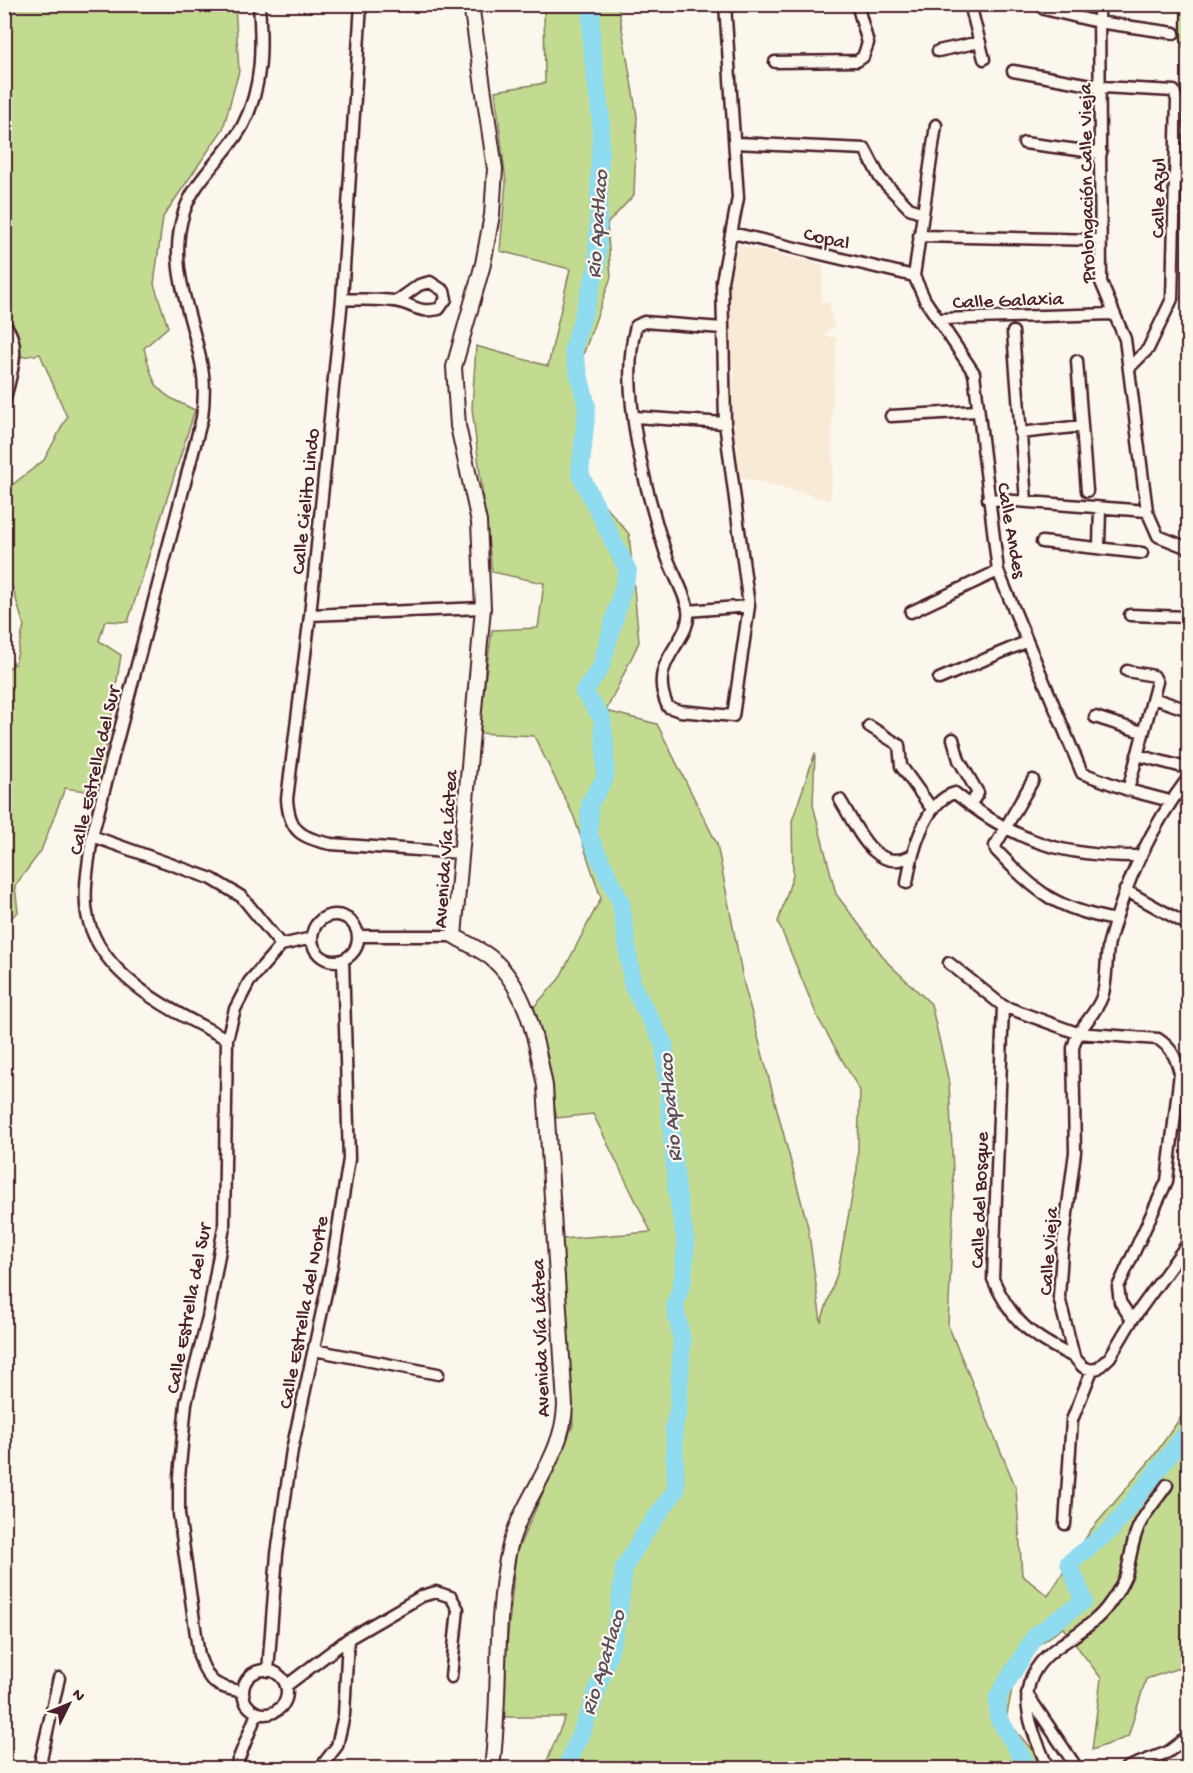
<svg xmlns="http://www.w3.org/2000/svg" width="1193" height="1773" viewBox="0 0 1193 1773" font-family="'Gochi Hand',sans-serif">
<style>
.built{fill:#f8ebd6}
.green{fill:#c3da91;stroke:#867c5e;stroke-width:1.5}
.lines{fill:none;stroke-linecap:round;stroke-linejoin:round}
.river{stroke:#8fdbef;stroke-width:18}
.minor-casing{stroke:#4a1f2b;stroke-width:15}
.tertiary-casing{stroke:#4a1f2b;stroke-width:18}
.minor{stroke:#fbf7ec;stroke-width:10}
.tertiary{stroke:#fbf7ec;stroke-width:14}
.labels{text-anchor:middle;stroke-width:4.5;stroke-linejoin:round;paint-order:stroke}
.street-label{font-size:20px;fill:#4a1f2b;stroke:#fbf7ec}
.water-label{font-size:21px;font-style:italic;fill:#5b4e5c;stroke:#fbf7ec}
</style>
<rect width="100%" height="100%" fill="#fbf7ec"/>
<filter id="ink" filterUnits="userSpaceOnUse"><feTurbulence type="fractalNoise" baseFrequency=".0167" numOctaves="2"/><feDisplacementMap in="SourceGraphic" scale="12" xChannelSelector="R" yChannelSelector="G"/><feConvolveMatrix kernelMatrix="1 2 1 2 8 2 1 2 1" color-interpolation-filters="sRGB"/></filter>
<g filter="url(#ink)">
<!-- built -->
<path class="built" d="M738 245 824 265 821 300 829 303 834 325 824 335 837 338 832 413 833 468 830 500 732 475 738 442 732 439 733 414 729 409 735 371 726 354V293Z"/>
<!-- green -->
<path class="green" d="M5 5H235L239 71 223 129 163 217 154 284 168 327 144 348C155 390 155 392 195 410L128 622 105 621 99 641 121 655 99 793 65 788 41 851 15 886 18 912 5 923V670L15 664 24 626 10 579 5 576 4 461 12 485 44 460 67 417 40 354 22 357 5 331Z
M544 5H618L637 116 634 195 607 224 611 277 582 358 593 421 586 483 629 534 639 642 606 711 657 724 717 844 744 984 808 1227 821 1322 838 1271 857 1170 860 1091 818 1018 778 922 793 875 792 821 815 753 813 805 836 894 888 963 931 1004 949 1082 954 1195 948 1325 1016 1488 1022 1575 1048 1596 1091 1530 1153 1457 1188 1407V1665L1146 1679 1128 1737 1092 1750 1101 1678 1063 1628 1018 1659 1006 1719 1047 1768H544L565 1717H500L516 1553 573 1425 561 1239 651 1232 593 1114 557 1118 532 1009 559 979 601 898 574 817 534 736 478 733 492 630 538 628 544 583 492 572 472 408 476 346 548 366 570 269 500 251 506 182 495 91 545 83Z
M1182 5H1188V64L1180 35Z"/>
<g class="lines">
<!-- river -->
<path class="river" d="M566 1768 591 1709 609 1654 619 1613 624 1568 644 1534 676 1490 674 1426 678 1411 682 1340 675 1306 683 1279 686 1243 677 1191 664 1044 633 987 621 903 589 836 590 803 605 778V744L602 718 584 692 601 667 628 571 580 474 587 407 573 350 597 267 601 119 591 41 592 4
M1028 1768 998 1717V1696L1036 1635 1084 1601 1069 1563 1112 1529 1188 1431"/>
<defs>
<path id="minor" d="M361 4 342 299 310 615 287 799C289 831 301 838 331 844L461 853
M970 4 984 59
M1099 4 1101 282 1125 339 1147 511 1158 536 1188 548
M1044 9 1098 22 1174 33
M938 51 980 42
M775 62 857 61 863 57 868 43 857 4
M1013 71 1102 87 1174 91 1177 100 1172 299 1148 349 1130 367
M736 143 865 149 880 178 909 208 923 213
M1024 143 1101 153
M732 233 914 276
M919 236 1100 240
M914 276 925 300 974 373 998 571 1082 773 1128 790 1170 801
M914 276 936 125
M342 299C359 300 377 299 394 301 413 303 416 314 439 309L446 299 444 291 430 282 419 285 397 301
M940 319 1113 314
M4 324C24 345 9 379 4 403
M722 328 644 322 636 326C618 388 646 493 666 554 672 572 684 591 688 609 693 643 645 659 668 707L680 711 733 716 749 606 725 423 722 281 738 198 725 4
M1013 332 1026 501
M1077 361 1087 491
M891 416 977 411
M635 417 725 423
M1020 433 1082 426
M988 499 1147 511
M1042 542 1142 553
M1099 546 1100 509
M688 611 749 606
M911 612 998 571
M310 615 483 608
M1130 615 1188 617
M1127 671 1154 676 1157 682 1128 790
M939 679 1026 642
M1153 698 1188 710
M1095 717 1142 732
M869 726 899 745 901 766 932 809
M953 739 959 760 978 793 970 805
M1137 755 1179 766
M1188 778C1151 827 1125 883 1109 942 1105 960 1108 979 1102 997 1095 1016 1077 1028 1073 1048L1075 1152 1062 1252 1059 1297 1074 1357 1083 1367 1092 1370 1098 1368 1110 1357 1132 1320 1188 1243
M1033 780 995 846 996 850C1038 894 1055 908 1115 920
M840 800C856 825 874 875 911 856
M92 836 212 879 242 897 281 945
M907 883C911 856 924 801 955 793 1014 842 1064 857 1140 856
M1125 890 1188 925
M312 938a23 23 0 1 1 46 0a23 23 0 1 1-46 0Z
M359 936H454
M949 963 1003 1006 1077 1033 1158 1039C1172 1048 1176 1058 1180 1073L1167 1181 1118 1287 1120 1302 1132 1320
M1003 1006 993 1279C1012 1322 1032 1337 1074 1357
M227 1039C176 1012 104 981 88 919 82 893 89 862 92 836L202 418C204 401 205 384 202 368 193 314 166 268 184 212 195 178 227 155 243 125 263 86 262 46 259 4
M314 1350 438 1374
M1065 1524 1072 1420 1092 1370
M243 1692a22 22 0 1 1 44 0a22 22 0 1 1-44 0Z
M268 1671 277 1554 292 1450 332 1265 349 1159 343 960
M286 1686 348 1639 422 1596 436 1592 451 1597 458 1609 451 1677
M243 1692C215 1686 209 1684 199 1656L179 1514V1477L186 1403 208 1317 224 1227 227 1039 235 1009 249 982 281 945 312 938
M1027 1694 1077 1768
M39 1768 59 1678
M235 1768 257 1713
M320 1768 337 1746 344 1715 348 1639
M1048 1768C1028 1721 1008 1679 1062 1644 1079 1632 1098 1621 1110 1603 1116 1595 1122 1584 1126 1575 1131 1558 1132 1537 1141 1522 1148 1509 1159 1497 1167 1485
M1126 1768 1168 1752 1188 1737"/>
<path id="tertiary" d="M471 4 495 169 492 215 483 264 454 367 458 426 479 522 483 608 454 936C466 943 479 949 490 957 528 988 536 1041 545 1086L565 1405C564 1459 518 1502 508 1554 494 1625 501 1697 492 1768"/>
</defs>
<!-- minor casing -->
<use href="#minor" class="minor-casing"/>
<!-- tertiary casing -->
<use href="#tertiary" class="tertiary-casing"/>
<!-- minor -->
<use href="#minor" class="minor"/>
<!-- tertiary -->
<use href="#tertiary" class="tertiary"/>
</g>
</g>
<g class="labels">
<!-- street labels -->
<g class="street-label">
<text transform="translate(1085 183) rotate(-91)" y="7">Prolongación Calle Vieja</text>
<text transform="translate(1157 198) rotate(-89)" y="7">Calle Azul</text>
<text transform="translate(827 237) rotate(13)" y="7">Copal</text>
<text transform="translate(1008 299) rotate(-2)" y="7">Calle Galaxia</text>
<text transform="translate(304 501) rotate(-84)" y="7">Calle Cielito Lindo</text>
<text transform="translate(1013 530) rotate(80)" y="7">Calle Andes</text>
<text transform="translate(93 770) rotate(-77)" y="7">Calle Estrella del Sur</text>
<text transform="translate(444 849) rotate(-86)" y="7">Avenida Vía Láctea</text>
<text transform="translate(978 1200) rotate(-88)" y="7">Calle del Bosque</text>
<text transform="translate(1047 1251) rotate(-86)" y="7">Calle Vieja</text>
<text transform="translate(187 1308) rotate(-79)" y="7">Calle Estrella del Sur</text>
<text transform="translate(302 1312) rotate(-79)" y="7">Calle Estrella del Norte</text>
<text transform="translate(539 1338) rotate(-92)" y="7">Avenida Vía Láctea</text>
</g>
<!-- water labels -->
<g class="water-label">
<text transform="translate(596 224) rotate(-86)" y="7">Rio Apatlaco</text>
<text transform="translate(669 1108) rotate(-95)" y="7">Rio Apatlaco</text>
<text transform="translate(602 1662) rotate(-73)" y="7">Rio Apatlaco</text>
</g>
</g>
<!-- margin -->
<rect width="1193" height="1773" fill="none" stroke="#fbf7ec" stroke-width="24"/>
<rect x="12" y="12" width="1169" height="1749" fill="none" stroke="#4a1f2b" stroke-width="2" filter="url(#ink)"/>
<!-- north arrow -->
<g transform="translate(69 1704) rotate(47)" stroke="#fbf7ec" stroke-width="4.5" paint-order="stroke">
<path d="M0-4.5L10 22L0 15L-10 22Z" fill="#4a1f2b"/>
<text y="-9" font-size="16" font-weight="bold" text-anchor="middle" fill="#4a1f2b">N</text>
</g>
</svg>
